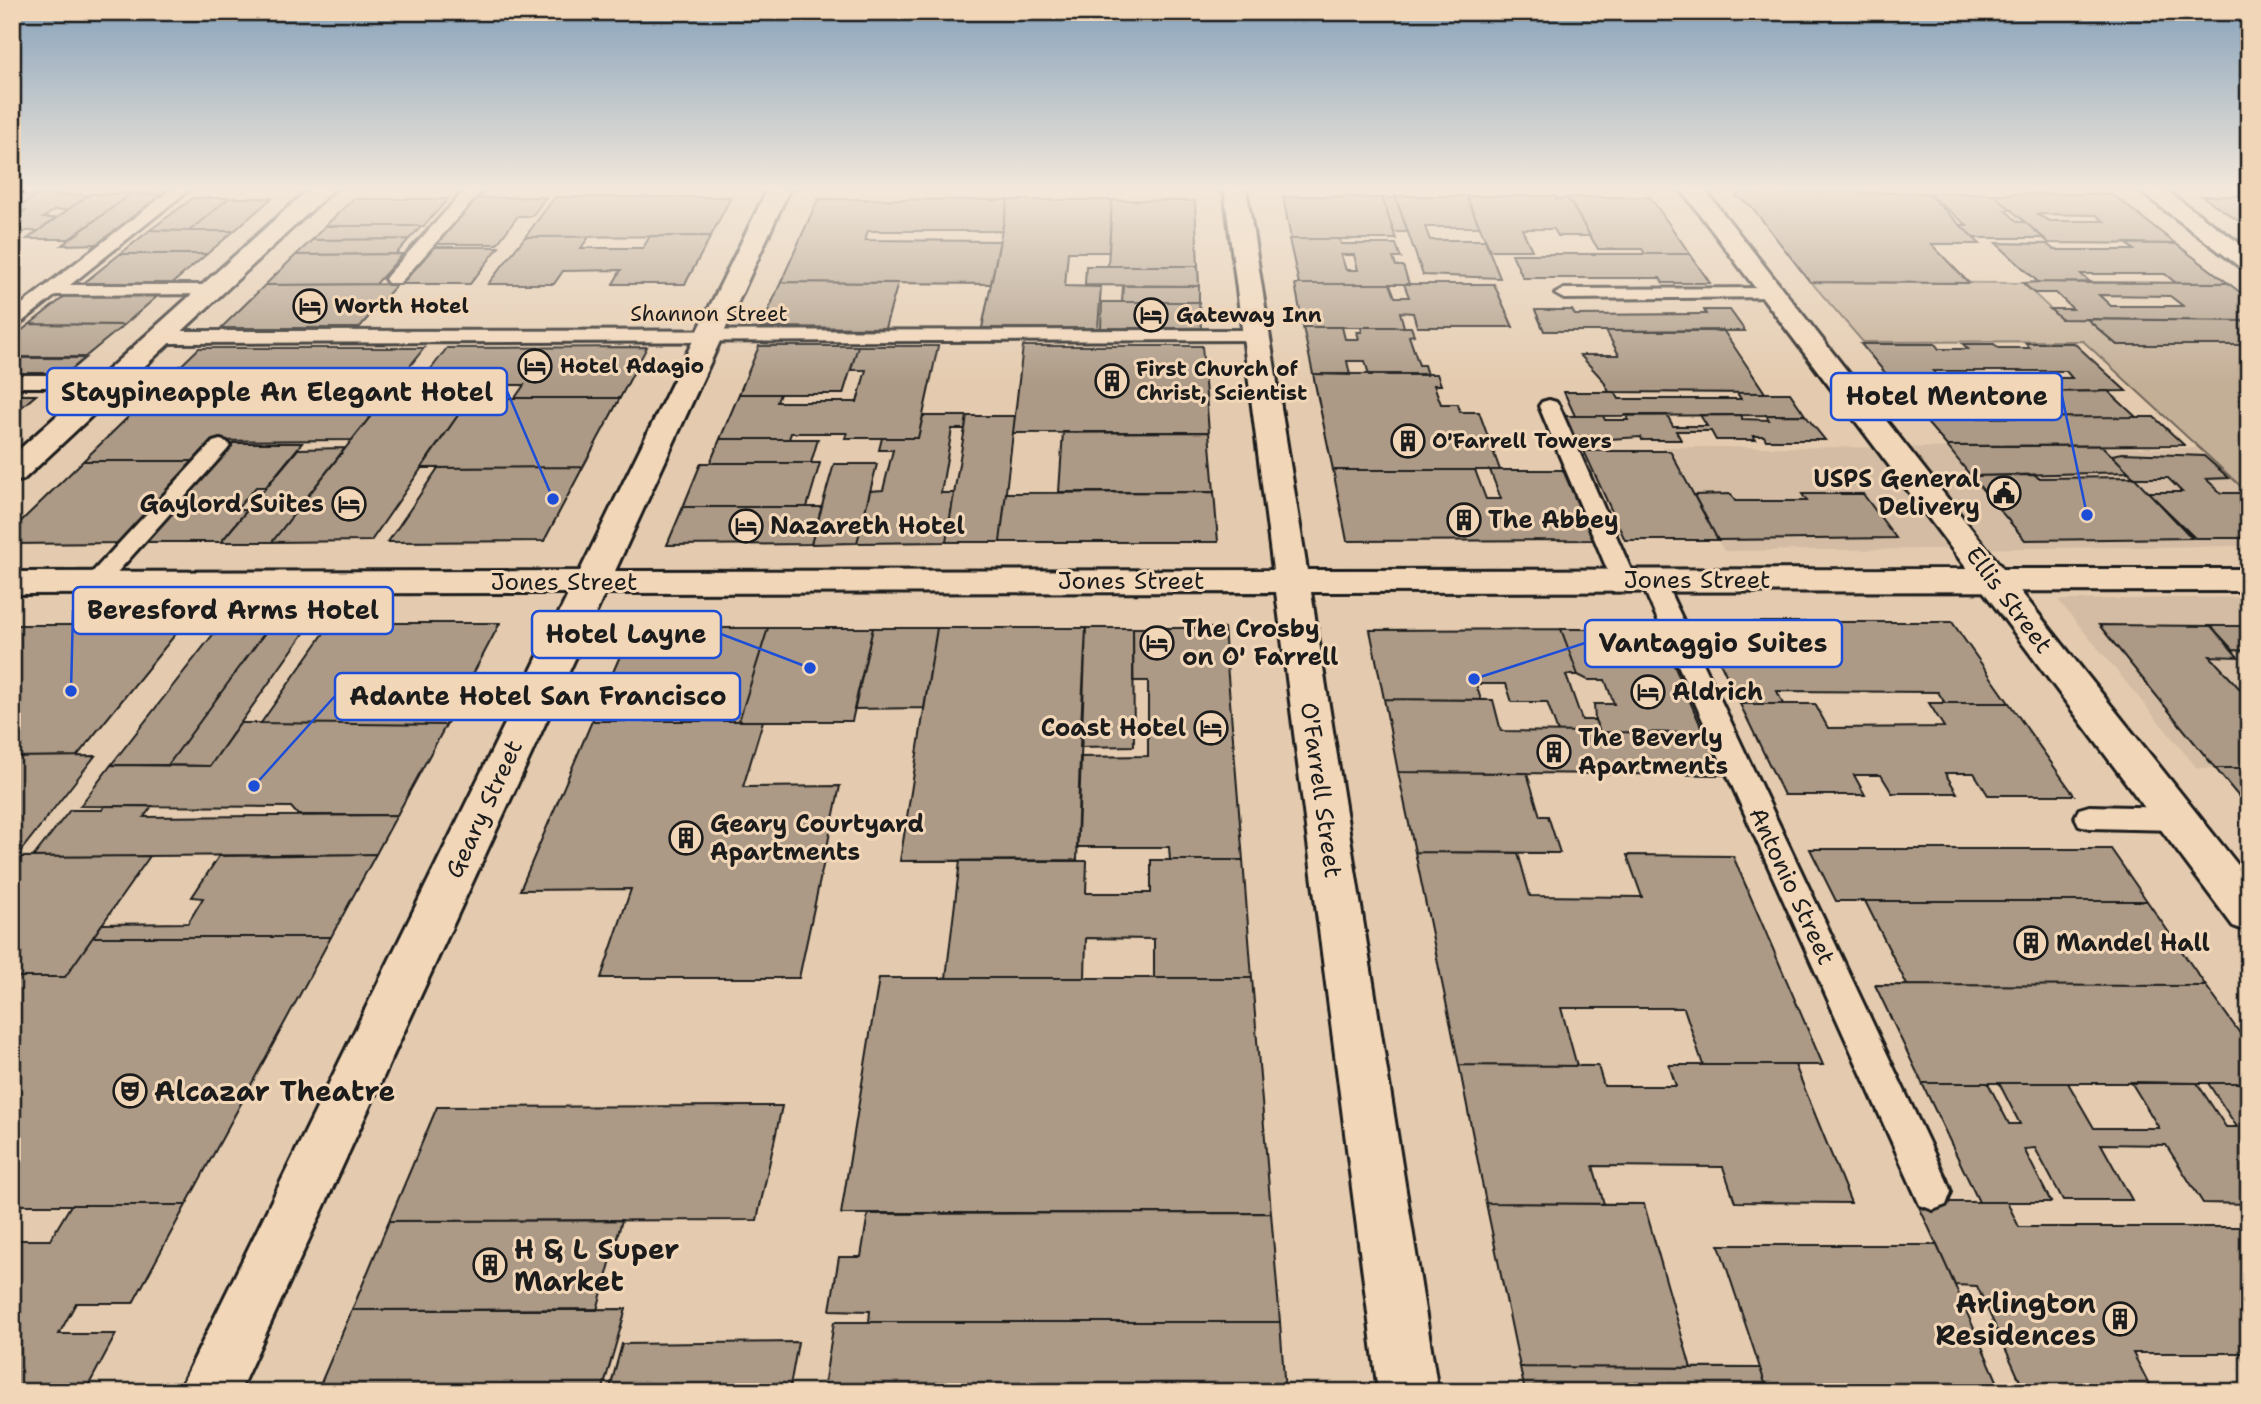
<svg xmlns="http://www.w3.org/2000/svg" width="2261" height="1404" viewBox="0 0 2261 1404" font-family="'Shantell Sans',sans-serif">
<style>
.built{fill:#d3bca3}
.green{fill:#c3ae96;stroke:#706559;stroke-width:2}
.building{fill:#ac9a86;stroke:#1c1c1c;stroke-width:2;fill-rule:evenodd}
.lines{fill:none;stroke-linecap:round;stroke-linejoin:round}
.lane-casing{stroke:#1c1c1c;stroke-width:6}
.street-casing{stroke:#1c1c1c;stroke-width:6}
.secondary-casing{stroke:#1c1c1c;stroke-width:6}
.lane{fill:#f1d6b8;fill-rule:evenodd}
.street{fill:#f1d6b8;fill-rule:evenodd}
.secondary{fill:#f1d6b8;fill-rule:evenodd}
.labels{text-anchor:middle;stroke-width:6;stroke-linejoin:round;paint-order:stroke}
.far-poi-label{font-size:21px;font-weight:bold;fill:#1c1c1c;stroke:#f1d6b8;text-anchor:start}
.far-street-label{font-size:21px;fill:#1c1c1c;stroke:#f1d6b8}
.poi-label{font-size:24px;font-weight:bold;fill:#1c1c1c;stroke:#f1d6b8;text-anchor:start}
.street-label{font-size:24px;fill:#1c1c1c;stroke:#f1d6b8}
.near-poi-label{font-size:28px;font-weight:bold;fill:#1c1c1c;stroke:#f1d6b8;text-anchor:start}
.leader{fill:none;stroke:#1d4ed8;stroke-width:2.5}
.callout-dot{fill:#1d4ed8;stroke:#f1d6b8;stroke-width:2.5}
.callout{fill:#f1d6b8;stroke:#1d4ed8;stroke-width:2.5}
.callout-label{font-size:26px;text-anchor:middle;font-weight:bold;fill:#1c1c1c}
</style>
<rect width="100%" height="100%" fill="#e4cbaf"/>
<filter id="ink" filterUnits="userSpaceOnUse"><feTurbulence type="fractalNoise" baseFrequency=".0143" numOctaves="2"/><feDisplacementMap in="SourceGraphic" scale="14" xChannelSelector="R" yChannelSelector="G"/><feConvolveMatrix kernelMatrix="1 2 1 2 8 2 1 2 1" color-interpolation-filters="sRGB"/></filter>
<g filter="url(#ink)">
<!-- built -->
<path class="built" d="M1661 447 2196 448 2249 496V546L1724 551Z
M2249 597V768H2197L2058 600Z"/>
<!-- green -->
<path class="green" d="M1811 282 2023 283 2061 319H2087L2117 345H2249V494L2083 341 1863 342Z"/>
<!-- building -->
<path class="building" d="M1741 192 1927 193 1980 244H1931L1969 283 1810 282 1751 206 1736 196Z
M1927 193 1993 194 2012 210H2005L2018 222H2025L2044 238H1974L1960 225H1967Z
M90 194H131L69 239H27Z
M131 194 169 195 104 244 62 245Z
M1993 194H2112L2176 244 2049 243ZM2035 214 2096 215 2104 221H2050Z
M12 195H37L17 209H12Z
M37 195H89L67 210H55L43 218H56L38 231H26L12 240V218L27 210H15Z
M1306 196 1382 198 1396 239H1291L1283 197Z
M1395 196H1466L1480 227H1425L1430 240H1485L1500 278 1423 275Z
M1466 196H1555L1556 199H1569L1590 236H1558L1554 229H1522L1532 250H1490Z
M2202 196H2249V228Z
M546 197 532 216H518L497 244H431L471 198Z
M555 197H731L711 236 525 237Z
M1567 197H1650L1690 254H1645L1642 249H1598Z
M193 198H229L189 231 150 230Z
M229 198H272L234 231H189Z
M1382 198H1396L1408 232H1394Z
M353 199H448L424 226H325Z
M818 199 1008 200 1002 231H868L865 240 1000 241 991 284 781 282Z
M1008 200H1112L1109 252H1068L1065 286 1101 287 1098 328H982Z
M1112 200 1195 201 1198 266H1108Z
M325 226H422L409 239 312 240Z
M150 230 189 231H234L207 254H120Z
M650 236H711L685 284H613L621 270 563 271 554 284H488L525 237H589L581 248H643Z
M409 239 396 254 296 255 312 240Z
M1289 239H1340L1341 244H1396L1401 258H1393L1396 266H1403L1409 284H1299ZM1341 255H1354L1358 270H1346Z
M1996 243 2047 244 2054 250H2134L2126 243 2176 244 2228 283H2176L2165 274H2081L2091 283 2038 282Z
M429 247H499L470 284H397Z
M120 254H207L169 286H80Z
M403 254 376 284 265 285 296 255Z
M1512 254H1690L1710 283H1663L1660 278H1523Z
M1086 266H1198L1199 286 1085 285Z
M781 282 898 283 885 328 761 327Z
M2038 282 2228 283 2249 299V321L2061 319 2050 309H2073L2056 293H2034L2023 283ZM2099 295 2170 296 2183 306H2111Z
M397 284 359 328H221L265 285Z
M1295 284H1390L1395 297H1409L1404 284H1494L1513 327H1417L1413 313 1400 312 1404 327H1303Z
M1123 286H1199V302H1122Z
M69 293 160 294 124 325 30 324Z
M1102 302H1199L1201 328H1101Z
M1535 310H1572L1575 315 1702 314H1706L1704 310H1730L1745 331H1544Z
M2087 319 2249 321V345H2117Z
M30 324 124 325 85 357H12V338Z
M1303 327H1342L1345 339H1359L1357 332H1362L1361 327H1411L1414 335 1409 336 1419 365H1424L1427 375H1369L1365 361H1347L1350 375 1313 374Z
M1723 330 1765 393 1609 392 1603 380 1580 355H1619L1606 331Z
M2026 343H2074L2126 391 1902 393 1861 344H1935L1939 349H1968L1963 344H1994L1998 348H2030ZM1933 371H2066L2072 378H1939Z
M759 346H858L843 394H739Z
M858 346H938L918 438H845L847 433H791L789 439H720L739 394H780L777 402H857L866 370H851Z
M1023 346H1202L1209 432 1013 433Z
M647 347 620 398H515L524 385H475L472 390H415L447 348Z
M199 348H424L352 440 211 441 193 461H83Z
M12 358H85L61 378H12Z
M1313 374H1437L1441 385H1434L1441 404H1458L1460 412H1479L1500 470H1333Z
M2108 391 2136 417 1923 418 1902 393Z
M1564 392H1615L1619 399H1741L1737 393H1790L1805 415 1575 416Z
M12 395H36L12 415Z
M470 398 371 541 272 542 384 399Z
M470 398H620L583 467 421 468Z
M1626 415H1667L1673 426H1707L1700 415H1740L1742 419 1769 420 1766 415H1805L1825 440H1766L1764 436H1753L1756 440H1716L1711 431H1676L1681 440H1642L1641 437 1576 441 1564 416H1603L1605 420H1628Z
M923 416H967L965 429H952L941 493H954L946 542 857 543 870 491 883 490 893 450H879L882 438H918Z
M967 416H1015L1000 542H946Z
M2136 417H2154L2184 445 1947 446 1923 418Z
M1063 432H1209L1214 492H1059Z
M720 439H818L811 463H710Z
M233 443H302L266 487H256L236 510H247L221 542H144Z
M1947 446H2102L2129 472 1971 476Z
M345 448 272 542H221L298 449Z
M1584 451H1670L1718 540H1625Z
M2123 453 2204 456 2229 478 2206 479 2221 493H2244L2249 497V538H2195L2148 492H2182L2168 478H2134L2112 455Z
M83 461H193L118 543 12 544V530Z
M701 463H820L807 507H683Z
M834 464H877L857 543 811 544Z
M583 467 544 541 388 542 438 468Z
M1333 470H1475L1486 499H1501L1490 470H1563L1593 540 1347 541Z
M2036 475 2038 478 2134 477 2192 538 2025 540 1971 476Z
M1214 492 1218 542H1000L1006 493Z
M1731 494 1735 501H1807L1802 494H1863L1896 538 1718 540 1694 495Z
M683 507H822L811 544 667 545Z
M312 622 210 766 168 765 272 623Z
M1701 622H1952L2009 703H1945L1938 692 1777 691 1783 704H1740Z
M222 623H272L168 765H111Z
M331 623H500L446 725 261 723Z
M12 625H183L77 756 12 757Z
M2099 625 2211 626 2238 657 2210 656 2249 699V768H2215Z
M2211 626H2249V651L2233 650Z
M632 628H768L739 721H592Z
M768 628H873L852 721H739Z
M873 628H937L924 708 854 709Z
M937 628H1086L1077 860 900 861Z
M1086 628H1133L1134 746 1080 747Z
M1133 628H1224L1243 860H1170L1169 847H1077L1080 757 1148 756V681H1133Z
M1561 629H1658L1704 733 1600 732 1595 720 1594 704H1614L1605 680H1588L1578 675Z
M1561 629 1578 675H1566L1582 720H1595L1600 732H1558L1547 702H1512L1506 684H1476L1481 700 1384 699 1370 630Z
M1384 699 1493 700 1501 731 1704 733 1723 775 1398 772Z
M1929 703H2009L2074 795H1988L1974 773H1945L1957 793H1892L1881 775H1854L1865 795H1784L1740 704H1815L1828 728 1944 727Z
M592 721H763L743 787 840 786 799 978H601L631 889 520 890Z
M240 723H261L446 725 397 815H298L291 807 80 806 111 765 210 766Z
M95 756 16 857H12V757Z
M2215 768H2249V809Z
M1398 772 1527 773 1540 816H1548L1560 853 1415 852Z
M105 806H152L144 817 397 815 376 854 33 857 70 810H102Z
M1810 849H2111L2147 901H1836Z
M1415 852 1518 853 1530 896 1642 897 1627 855 1733 856 1823 1065H1703L1684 1008H1561L1577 1066 1459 1065Z
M376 854 331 937H93L102 924 188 923 203 898 192 897 219 856Z
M150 856 65 977H12V857Z
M1151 860H1243L1252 978H1154V939L1086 938 1085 978H946L960 861H1087L1086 893H1151Z
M1865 901H2147L2206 986 1907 985Z
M93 937H331L186 1205H12V977H65Z
M879 978H1252L1271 1213 841 1214Z
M1875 985 2206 986 2249 1046V1083H1922Z
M1459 1065 1598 1066 1604 1086H1676L1669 1065H1795L1851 1203 1735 1202 1723 1167 1593 1166 1604 1204 1486 1203Z
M2131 1082 2197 1083 2226 1127H2237L2208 1083H2249V1204L2203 1203 2166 1145 2101 1144 2132 1200H2063L2035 1148 2024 1149 2051 1202H1979L1922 1083H1988L2009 1124H2020L1999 1083H2068L2094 1128H2159Z
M782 1106 757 1220 389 1221 437 1107Z
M1917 1202H2007L2019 1227H2249V1353H2133L2153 1392H2025L1977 1286 1955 1285Z
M1486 1203 1644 1204 1691 1368 1520 1367Z
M71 1205H186L133 1303H76L59 1334H116L85 1392H12V1240H50Z
M868 1213H1271L1280 1322H869L870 1311 830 1310 839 1257H861Z
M622 1220 597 1310H352L389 1221Z
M1719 1245H1937L2002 1392H1768Z
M626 1309 602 1392H317L352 1310Z
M834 1322H1280L1285 1392H823Z
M798 1342 789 1392H609L622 1344Z
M1520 1367 1760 1368 1768 1392H1525Z"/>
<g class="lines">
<defs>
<path id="lane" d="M173 188H191L70 285H212L218 286 221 290 218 294 56 295 18 325 12 326V312Z
M467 188H484L400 283H388L385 279 388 275Z
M1774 288 1780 289 1783 293 1780 297 1564 299 1555 294 1564 289Z
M1256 330 1263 332 1265 336 1263 340 162 343 153 337 162 331Z
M12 375H113L123 381 113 387H12Z
M1549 400 1556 402 1559 406 1636 581 1632 586 1624 589 1616 586 1612 581 1539 406 1542 402Z
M220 440 227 442 230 446 227 450 103 588 95 591 87 588 83 583 87 578 213 442Z
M1652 572 1660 575 1664 580 1946 1179 1951 1192 1946 1205 1933 1210 1920 1205 1640 580 1644 575Z
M2089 806 2176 808 2186 811 2190 819 2186 827 2176 830 2089 828 2079 825 2075 817 2079 809Z"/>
<path id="street" d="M2136 188H2162L2249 250V269L2240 267Z
M1993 569 2005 572 2249 879V932L2233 926 1981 588 1976 580 1981 572Z"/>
<path id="secondary" d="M310 188H335L23 480 12 482V456Z
M768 188H790L615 571 1273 570 1224 188H1246L1307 570 1967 569 1680 188H1703L2003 569H2249V591L1311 592 1438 1392H1378L1276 592 605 593 239 1392H178L569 593 12 594V572L580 571Z"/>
</defs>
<!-- lane casing -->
<use href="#lane" class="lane-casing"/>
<!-- street casing -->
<use href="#street" class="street-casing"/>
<!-- secondary casing -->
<use href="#secondary" class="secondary-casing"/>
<!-- lane -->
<use href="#lane" class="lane"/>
<!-- street -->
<use href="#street" class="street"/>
<!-- secondary -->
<use href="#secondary" class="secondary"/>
</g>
</g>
<!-- sky -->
<linearGradient id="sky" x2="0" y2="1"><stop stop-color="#87a2ba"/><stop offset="0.49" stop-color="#f3e8db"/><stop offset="1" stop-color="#f3e8db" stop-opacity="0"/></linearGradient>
<rect width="2261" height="385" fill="url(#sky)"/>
<!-- icons -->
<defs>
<symbol id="hotel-ring" viewBox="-11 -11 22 22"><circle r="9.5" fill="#f1d6b8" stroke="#1c1c1c" stroke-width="1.5"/><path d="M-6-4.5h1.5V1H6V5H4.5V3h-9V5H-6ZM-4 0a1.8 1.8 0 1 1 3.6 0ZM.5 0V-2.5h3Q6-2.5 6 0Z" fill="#1c1c1c"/></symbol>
<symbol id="building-ring" viewBox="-11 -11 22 22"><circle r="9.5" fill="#f1d6b8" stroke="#1c1c1c" stroke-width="1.5"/><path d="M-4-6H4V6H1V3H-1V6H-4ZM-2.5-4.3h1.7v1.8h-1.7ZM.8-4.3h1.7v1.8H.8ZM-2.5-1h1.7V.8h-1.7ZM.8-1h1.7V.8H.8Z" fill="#1c1c1c"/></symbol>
<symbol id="civic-ring" viewBox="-11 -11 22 22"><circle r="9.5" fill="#f1d6b8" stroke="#1c1c1c" stroke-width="1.5"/><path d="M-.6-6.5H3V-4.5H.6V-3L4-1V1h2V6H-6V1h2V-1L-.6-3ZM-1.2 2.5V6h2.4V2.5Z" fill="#1c1c1c"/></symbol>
<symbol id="theatre-ring" viewBox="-11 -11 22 22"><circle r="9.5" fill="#f1d6b8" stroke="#1c1c1c" stroke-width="1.5"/><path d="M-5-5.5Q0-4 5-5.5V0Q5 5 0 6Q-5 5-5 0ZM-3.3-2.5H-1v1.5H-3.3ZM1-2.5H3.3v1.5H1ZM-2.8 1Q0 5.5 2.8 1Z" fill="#1c1c1c"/></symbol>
</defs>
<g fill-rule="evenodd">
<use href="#hotel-ring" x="291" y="287" width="38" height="38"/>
<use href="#hotel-ring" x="1132" y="296" width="38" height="38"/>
<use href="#hotel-ring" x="516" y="347" width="38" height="38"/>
<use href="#building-ring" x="1093" y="362" width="38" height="38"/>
<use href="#building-ring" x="1389" y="422" width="38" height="38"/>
<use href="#civic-ring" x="1985" y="474" width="38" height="38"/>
<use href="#hotel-ring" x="330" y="485" width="38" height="38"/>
<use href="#building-ring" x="1445" y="501" width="38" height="38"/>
<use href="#hotel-ring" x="727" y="507" width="38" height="38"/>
<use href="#hotel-ring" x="1138" y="624" width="38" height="38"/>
<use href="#hotel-ring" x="1629" y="673" width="38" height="38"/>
<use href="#hotel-ring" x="1192" y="709" width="38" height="38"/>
<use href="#building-ring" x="1535" y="733" width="38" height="38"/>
<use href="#building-ring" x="667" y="819" width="38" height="38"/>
<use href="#building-ring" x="2012" y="924" width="38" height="38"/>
<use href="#theatre-ring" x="111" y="1072" width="38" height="38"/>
<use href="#building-ring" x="471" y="1246" width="38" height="38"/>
<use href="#building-ring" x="2101" y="1300" width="38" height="38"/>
</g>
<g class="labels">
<!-- far-poi labels -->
<g class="far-poi-label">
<text x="334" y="313">Worth Hotel</text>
<text x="1176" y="322">Gateway Inn</text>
<text x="560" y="373">Hotel Adagio</text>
<text x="1136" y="376">First Church of<tspan x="1136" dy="24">Christ, Scientist</tspan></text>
<text x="1432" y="448">O'Farrell Towers</text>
</g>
<!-- far-street labels -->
<g class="far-street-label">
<text x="709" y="321">Shannon Street</text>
</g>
<!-- poi labels -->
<g class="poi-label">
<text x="1980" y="487" text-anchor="end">USPS General<tspan x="1980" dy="28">Delivery</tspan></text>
<text x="324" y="512" text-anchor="end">Gaylord Suites</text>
<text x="1488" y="528">The Abbey</text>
<text x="770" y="534">Nazareth Hotel</text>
<text x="1182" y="637">The Crosby<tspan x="1182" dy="28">on O' Farrell</tspan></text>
<text x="1672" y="700">Aldrich</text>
<text x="1186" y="736" text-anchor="end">Coast Hotel</text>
<text x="1578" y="746">The Beverly<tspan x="1578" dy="28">Apartments</tspan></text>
<text x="710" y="832">Geary Courtyard<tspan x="710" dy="28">Apartments</tspan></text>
<text x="2056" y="951">Mandel Hall</text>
</g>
<!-- street labels -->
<g class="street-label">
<text x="1697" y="588">Jones Street</text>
<text x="1131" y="589">Jones Street</text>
<text x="564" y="590">Jones Street</text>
<text transform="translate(2009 600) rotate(53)" y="8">Ellis Street</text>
<text transform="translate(1321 790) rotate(82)" y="8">O'Farrell Street</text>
<text transform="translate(484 809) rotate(-65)" y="8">Geary Street</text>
<text transform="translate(1792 886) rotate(65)" y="8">Antonio Street</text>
</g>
<!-- near-poi labels -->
<g class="near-poi-label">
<text x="154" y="1101">Alcazar Theatre</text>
<text x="514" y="1259">H &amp; L Super<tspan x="514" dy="32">Market</tspan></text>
<text x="2096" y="1313" text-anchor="end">Arlington<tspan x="2096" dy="32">Residences</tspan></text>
</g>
</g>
<!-- callouts -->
<path class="leader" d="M553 499L507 391M2087 515L2062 396M71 691L73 610M810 668L721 634M1474 679L1585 643M254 786L335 696"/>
<g class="callout-dot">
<circle cx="553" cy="499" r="7"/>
<circle cx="2087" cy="515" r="7"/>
<circle cx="71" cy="691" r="7"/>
<circle cx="810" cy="668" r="7"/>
<circle cx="1474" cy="679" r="7"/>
<circle cx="254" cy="786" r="7"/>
</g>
<g class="callout">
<rect x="47" y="368" width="460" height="47" rx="7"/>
<rect x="1831" y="373" width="231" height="47" rx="7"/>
<rect x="73" y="587" width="320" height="47" rx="7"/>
<rect x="532" y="611" width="189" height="47" rx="7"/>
<rect x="1585" y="620" width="257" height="47" rx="7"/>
<rect x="335" y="673" width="405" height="47" rx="7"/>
</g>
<g class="callout-label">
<text x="277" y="401">Staypineapple An Elegant Hotel</text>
<text x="1947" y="405">Hotel Mentone</text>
<text x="233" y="619">Beresford Arms Hotel</text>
<text x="626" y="643">Hotel Layne</text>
<text x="1713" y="652">Vantaggio Suites</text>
<text x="538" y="705">Adante Hotel San Francisco</text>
</g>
<!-- margin -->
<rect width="2261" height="1404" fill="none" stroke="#f1d6b8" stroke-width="42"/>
<rect x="21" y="21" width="2219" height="1362" fill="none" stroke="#1c1c1c" stroke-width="2.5" filter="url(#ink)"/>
</svg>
